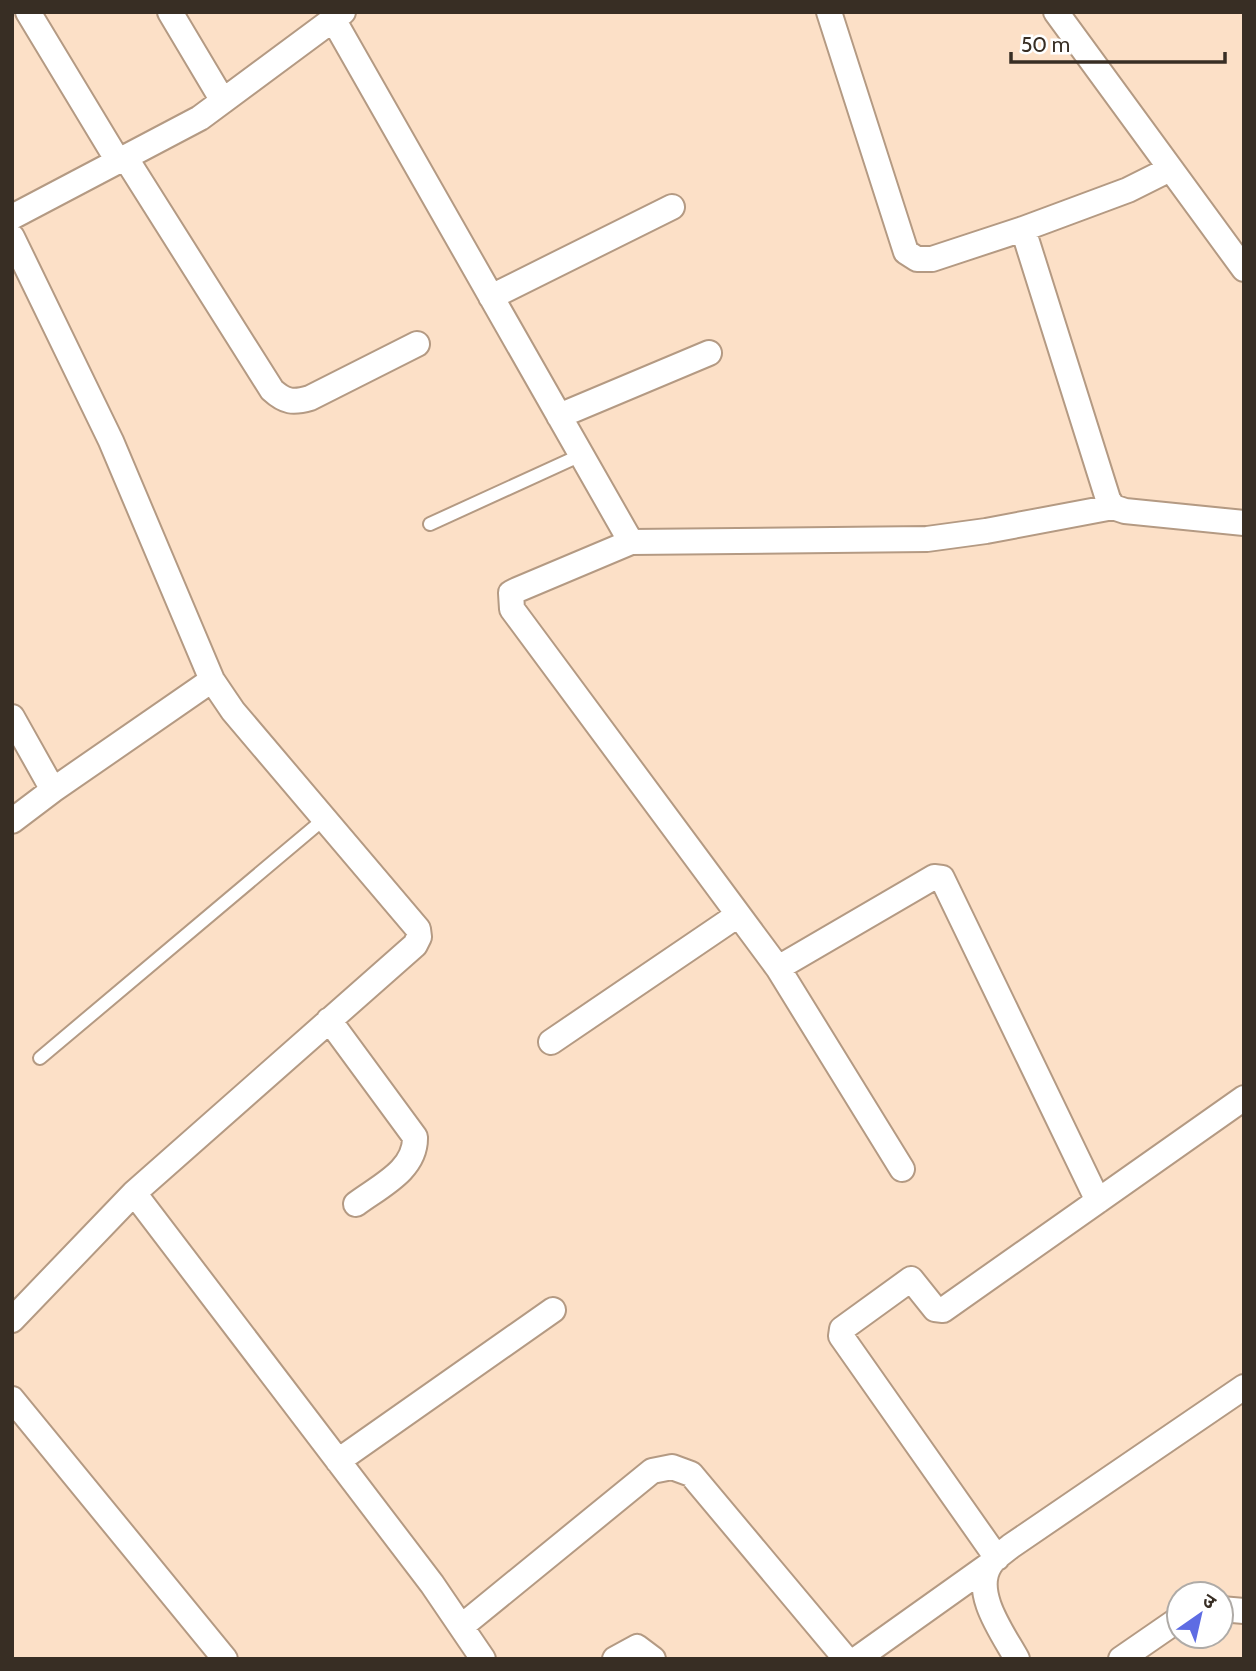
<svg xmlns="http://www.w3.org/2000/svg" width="1256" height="1671" viewBox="0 0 1256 1671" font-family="Cabin,'Noto Sans Devanagari',sans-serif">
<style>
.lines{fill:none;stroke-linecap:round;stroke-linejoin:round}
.service-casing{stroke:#b49a83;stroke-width:16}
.minor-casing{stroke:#b49a83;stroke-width:28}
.service{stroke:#fff;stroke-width:12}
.minor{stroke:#fff;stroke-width:24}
</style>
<rect width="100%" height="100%" fill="#fce0c7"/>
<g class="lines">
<defs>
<path id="service" d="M430 524 581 455
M40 1058 324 819"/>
<path id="minor" d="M28 12 118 161
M170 12 223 101
M829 12 906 252 917 259H932L1023 229 1108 499 1113 507
M1056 12 1244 269
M333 19 631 542 927 539 986 531 1113 507 1125 511 1244 523
M125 157 272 390C285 402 293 403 310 398L417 344
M12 217 200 118 343 12
M1023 229 1128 190 1170 169
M12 237 111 441 212 680 233 711 418 929 419 937 415 945 134 1193 12 1320
M491 297 672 207
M559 416 709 353
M631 542 517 590 511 593 512 609 778 968 902 1169
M12 717 53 790 12 821
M53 790 212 680
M778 968 934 877 942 878 1098 1201
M329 1020 415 1137C416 1170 380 1186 356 1204
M551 1042 738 915
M134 1193 432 1584 483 1659
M12 1399 225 1659
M338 1461 553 1310
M997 1558 841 1336 842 1329 911 1279 935 1309 943 1310 1244 1098
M1221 1609 1244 1611
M462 1626 652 1471 672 1467 691 1474 846 1659
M615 1659 637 1647 653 1659
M857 1659 989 1565
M1017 1659C1004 1635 972 1593 990 1565 994 1558 1005 1551 1011 1546L1244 1387
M1121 1659 1179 1619"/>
</defs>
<!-- service casing -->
<use href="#service" class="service-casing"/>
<!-- minor casing -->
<use href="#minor" class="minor-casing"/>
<!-- service -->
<use href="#service" class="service"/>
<!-- minor -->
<use href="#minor" class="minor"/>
</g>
<!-- border -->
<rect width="1256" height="1671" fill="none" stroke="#382e24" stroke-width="28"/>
<!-- north arrow -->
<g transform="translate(1200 1615) rotate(34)"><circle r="33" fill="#ffffff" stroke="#afaba7" stroke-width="2"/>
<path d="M0-5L12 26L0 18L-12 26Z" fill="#5e6ce3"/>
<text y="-10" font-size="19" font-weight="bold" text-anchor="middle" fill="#382e24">उ</text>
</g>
<!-- scale -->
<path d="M1011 52v10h214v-10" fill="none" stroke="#382e24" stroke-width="3.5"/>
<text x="1021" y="52" font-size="21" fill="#382e24" stroke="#ffffff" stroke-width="5" paint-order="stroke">50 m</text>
</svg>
